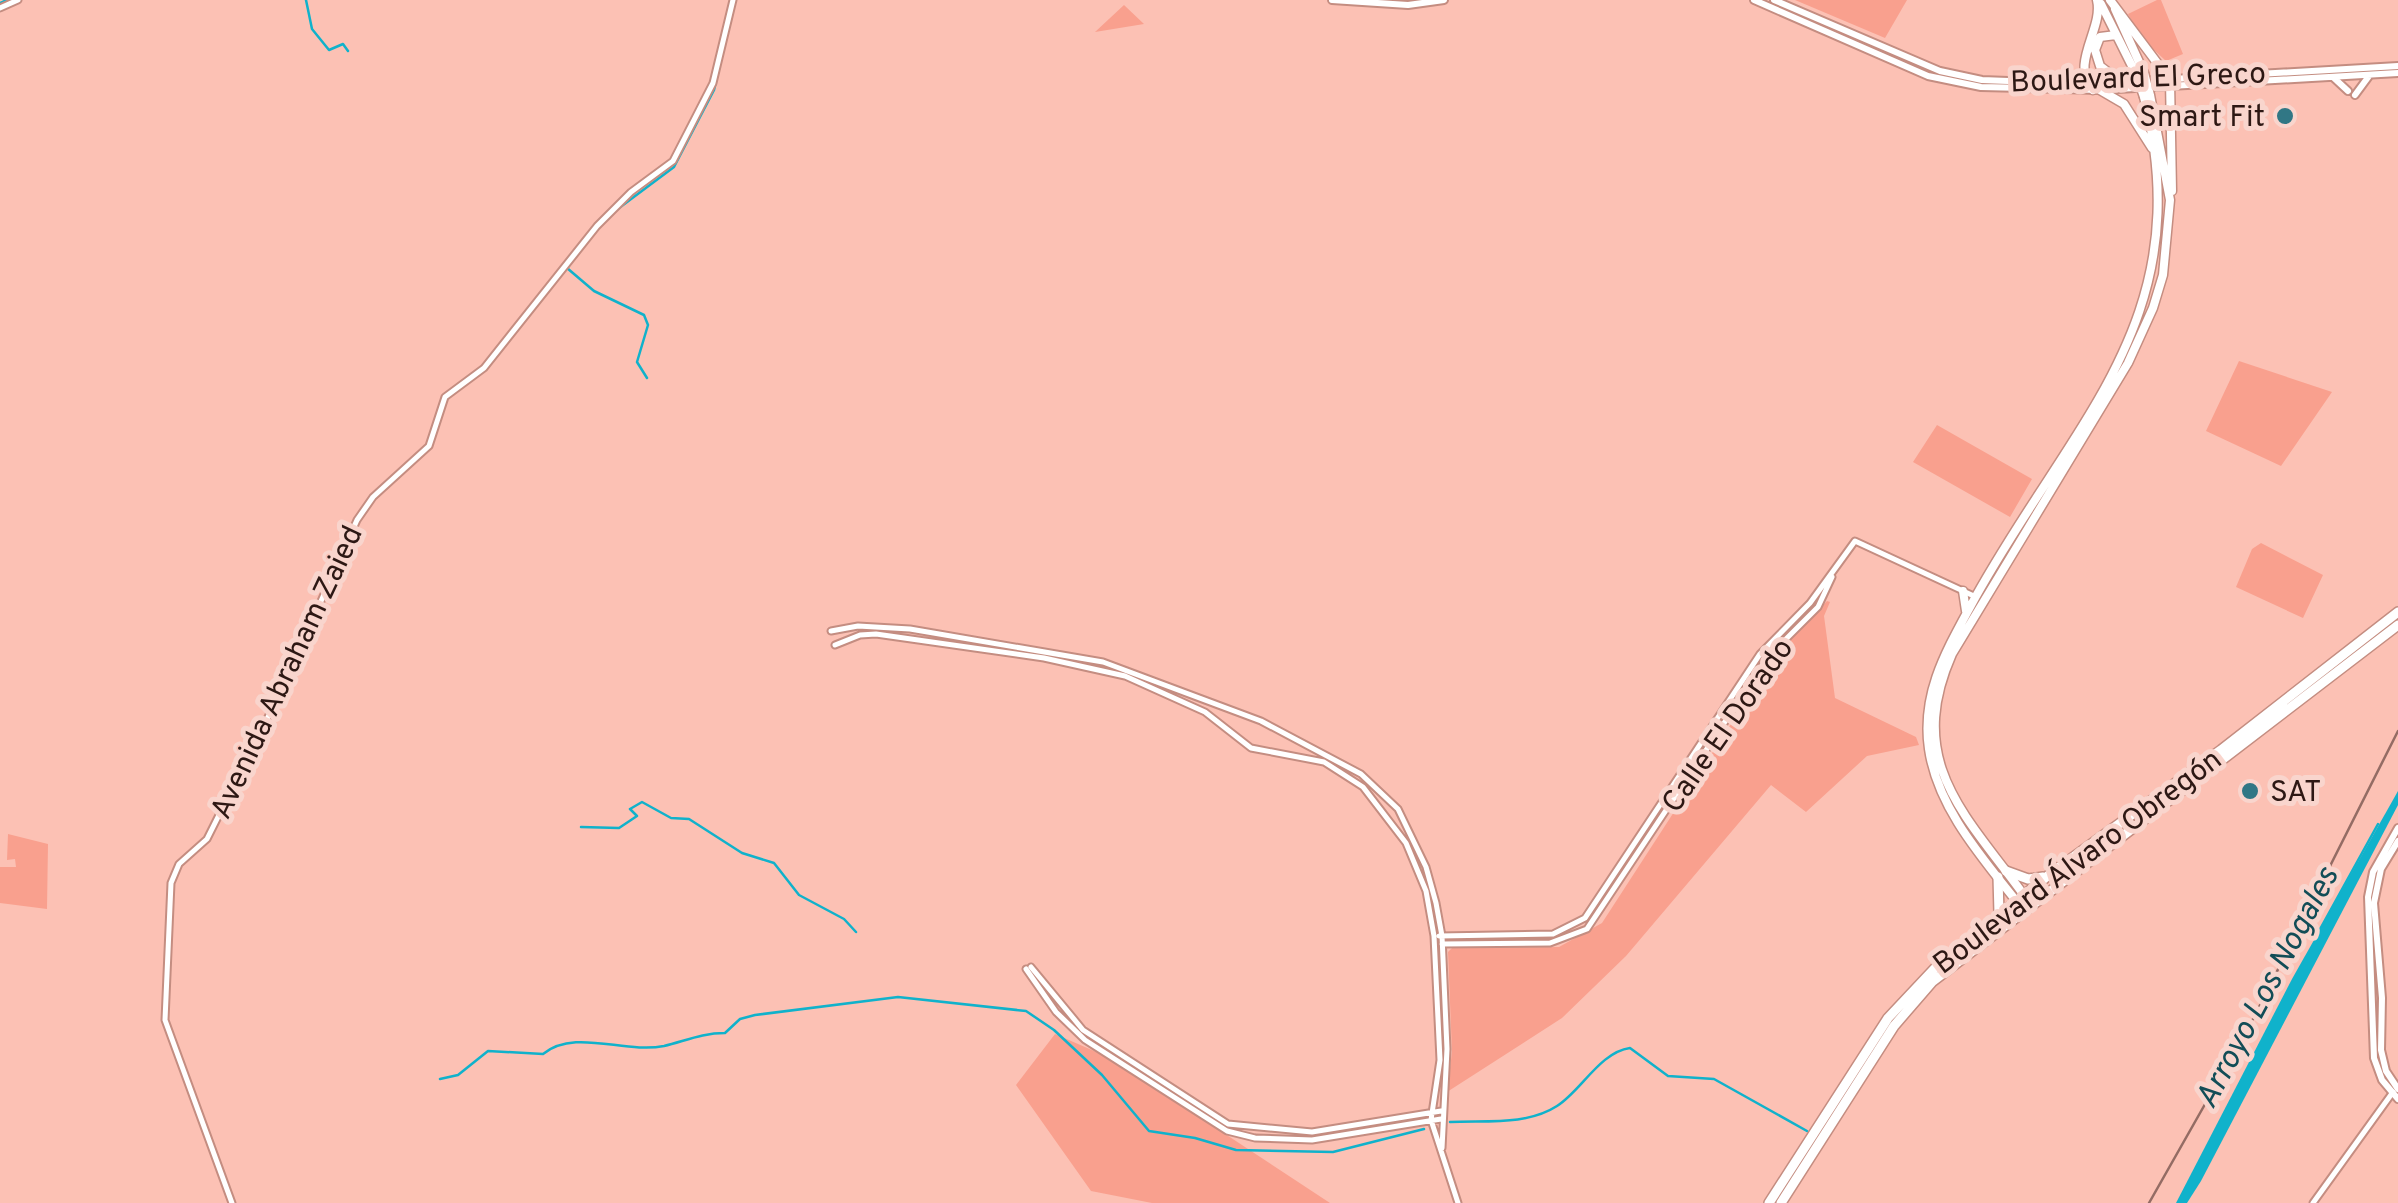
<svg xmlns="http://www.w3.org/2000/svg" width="2398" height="1203" viewBox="0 0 2398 1203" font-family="Overpass,sans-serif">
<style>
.green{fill:#f9a08e}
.water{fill:#10b2cb}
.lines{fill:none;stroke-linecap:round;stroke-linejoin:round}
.stream{stroke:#10b2cb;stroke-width:2.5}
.tertiary-casing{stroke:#c48d81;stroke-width:9}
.secondary-casing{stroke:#c48d81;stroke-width:10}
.primary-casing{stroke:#c48d81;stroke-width:11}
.trunk-casing{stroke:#c48d81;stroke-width:12}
.tertiary{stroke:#fff;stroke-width:5}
.secondary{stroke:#fff;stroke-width:6}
.primary{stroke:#fff;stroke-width:8}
.trunk{stroke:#fff;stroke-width:9}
.rail{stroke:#946c64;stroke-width:2.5}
.primary-bridge-casing{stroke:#c48d81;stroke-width:11;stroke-linecap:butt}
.primary-bridge{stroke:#fff;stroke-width:8}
.poi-dot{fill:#317785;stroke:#f9d5cd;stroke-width:4}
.labels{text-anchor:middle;stroke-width:10;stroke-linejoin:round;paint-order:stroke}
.street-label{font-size:30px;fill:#2d1814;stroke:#f9d5cd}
.poi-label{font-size:30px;fill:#2d1814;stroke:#f9d5cd;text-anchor:end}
.water-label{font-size:32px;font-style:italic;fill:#124d57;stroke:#f9d5cd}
</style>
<rect width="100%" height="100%" fill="#fcc1b4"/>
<!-- green -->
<path class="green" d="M1795 0H1907L1885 38Z
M2157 0H2161L2183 54 2166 61 2141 38 2128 14Z
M1124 5 1144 24 1095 32Z
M2239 361 2332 392 2281 466 2206 431Z
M1937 425 2032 479 2010 517 1913 462Z
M2261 543 2323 575 2303 618 2236 587 2252 549Z
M1827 601 1830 602 1824 616 1835 698 1916 737 1919 745 1867 756 1806 812 1771 785 1626 956 1562 1018 1447 1092 1452 1052 1448 952 1452 948 1559 947 1602 923 1777 653Z
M8 834 48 844 47 909 0 903V867H16L15 859 7 860Z
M1055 1034 1108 1057 1330 1203H1152L1091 1191 1016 1085Z"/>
<!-- water -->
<path class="water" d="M2398 791V805L2201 1181 2187 1203H2176L2292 979Z"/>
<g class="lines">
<!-- stream -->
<path class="stream" d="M306 0 312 29 329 50 343 44 348 51
M0 3 7 0
M615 211 674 167 714 90 735 0
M567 268 594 291 644 315 648 325 637 362 647 378
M581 827 619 828 637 816 630 809 642 802 671 818 689 819 742 853 774 863 799 895 844 919 856 932
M2319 931 2378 824
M440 1079 458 1075 488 1051 543 1054C575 1028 624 1054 664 1046 685 1041 702 1033 725 1033L740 1019 755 1015 898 997 1026 1011 1054 1030 1102 1075 1149 1131 1195 1138 1236 1150 1333 1152 1424 1129
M1450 1122C1484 1120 1526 1126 1557 1106 1581 1091 1600 1052 1630 1048L1668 1076 1714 1079 1807 1131"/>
<defs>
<path id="tertiary" d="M0 8 18 0
M831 631 858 626 910 629 1103 662 1261 721 1361 774 1398 809 1426 867 1436 903 1442 936 1447 1049 1442 1148
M835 645 860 635 876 634 1044 658 1125 676 1205 712 1251 748 1324 762 1363 787 1406 843 1426 891 1434 936 1440 1060 1431 1120 1458 1203
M1439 936 1553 934 1585 918 1760 654 1810 603 1855 541 1976 597
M1442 944 1550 943 1587 929 1768 657 1818 607 1832 577
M1031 967 1083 1030 1228 1124 1312 1132 1441 1111
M1026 969 1056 1012 1085 1040 1227 1131 1255 1138 1312 1140 1441 1119
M232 1203 165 1020 171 883 179 864 207 839 282 689 357 520 373 497 429 446 445 397 484 368 597 226 631 192 673 161 713 83 733 0
M2313 1203 2393 1092"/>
<path id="secondary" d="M1332 0 1408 5 1444 0
M1754 0 1928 76 1981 87 2100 90 2398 73
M1774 0 1940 71 1982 80 2087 84 2398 66
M2334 78 2348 91
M2355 95 2369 76
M2398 828 2373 872 2368 897 2374 1058 2382 1080 2398 1099
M2398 841 2381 869 2374 903 2382 998 2381 1050 2386 1071 2398 1089"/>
<path id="primary" d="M2110 0 2170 80 2172 191
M2101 4 2136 74
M2115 9 2144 73
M2116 35 2100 37 2095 50 2100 66 2121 82
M2093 90C2069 63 2104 29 2097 0
M2100 90 2124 104 2152 148
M1963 591 1966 611
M2031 905C1971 819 1902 767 1952 654L2128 363 2153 308 2163 275 2170 200 2150 95
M2024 911C1987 863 1938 811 1929 749 1921 695 1945 653 1970 607 2068 425 2201 323 2144 97"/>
<path id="trunk" d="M2006 871 2028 879 2043 877
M1998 877 1999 914
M1769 1203 1888 1018 1936 967 2050 874 2221 750 2398 612
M1781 1203 1894 1026 1932 982 2398 625"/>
</defs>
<!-- tertiary casing -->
<use href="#tertiary" class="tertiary-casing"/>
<!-- secondary casing -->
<use href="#secondary" class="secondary-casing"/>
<!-- primary casing -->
<use href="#primary" class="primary-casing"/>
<!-- trunk casing -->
<use href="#trunk" class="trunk-casing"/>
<!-- tertiary -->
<use href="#tertiary" class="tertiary"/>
<!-- secondary -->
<use href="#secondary" class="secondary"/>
<!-- primary -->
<use href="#primary" class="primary"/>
<!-- trunk -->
<use href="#trunk" class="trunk"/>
<!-- rail -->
<path class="rail" d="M2149 1203 2251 1023 2398 731"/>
<defs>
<path id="primary-bridge" d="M2144 73 2150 95
M2136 74 2144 97"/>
</defs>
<!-- primary-bridge casing -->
<use href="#primary-bridge" class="primary-bridge-casing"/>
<!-- primary-bridge -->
<use href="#primary-bridge" class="primary-bridge"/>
</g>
<!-- markers -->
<g class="poi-dot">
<circle cx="2285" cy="116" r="10"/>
<circle cx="2250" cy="791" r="10"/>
</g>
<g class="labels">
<!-- street labels -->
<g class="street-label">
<text transform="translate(2138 77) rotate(-2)" y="10">Boulevard El Greco</text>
<text transform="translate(286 672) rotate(-65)" y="10">Avenida Abraham Zaied</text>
<text transform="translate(1727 725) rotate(-55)" y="10">Calle El Dorado</text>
<text transform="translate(2077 861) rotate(-37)" y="10">Boulevard Álvaro Obregón</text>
</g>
<!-- poi labels -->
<g class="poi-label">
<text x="2265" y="126">Smart Fit</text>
<text x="2270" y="801" text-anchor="start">SAT</text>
</g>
<!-- water labels -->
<g class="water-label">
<text transform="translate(2266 987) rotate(-62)" y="11">Arroyo Los Nogales</text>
</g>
</g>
</svg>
